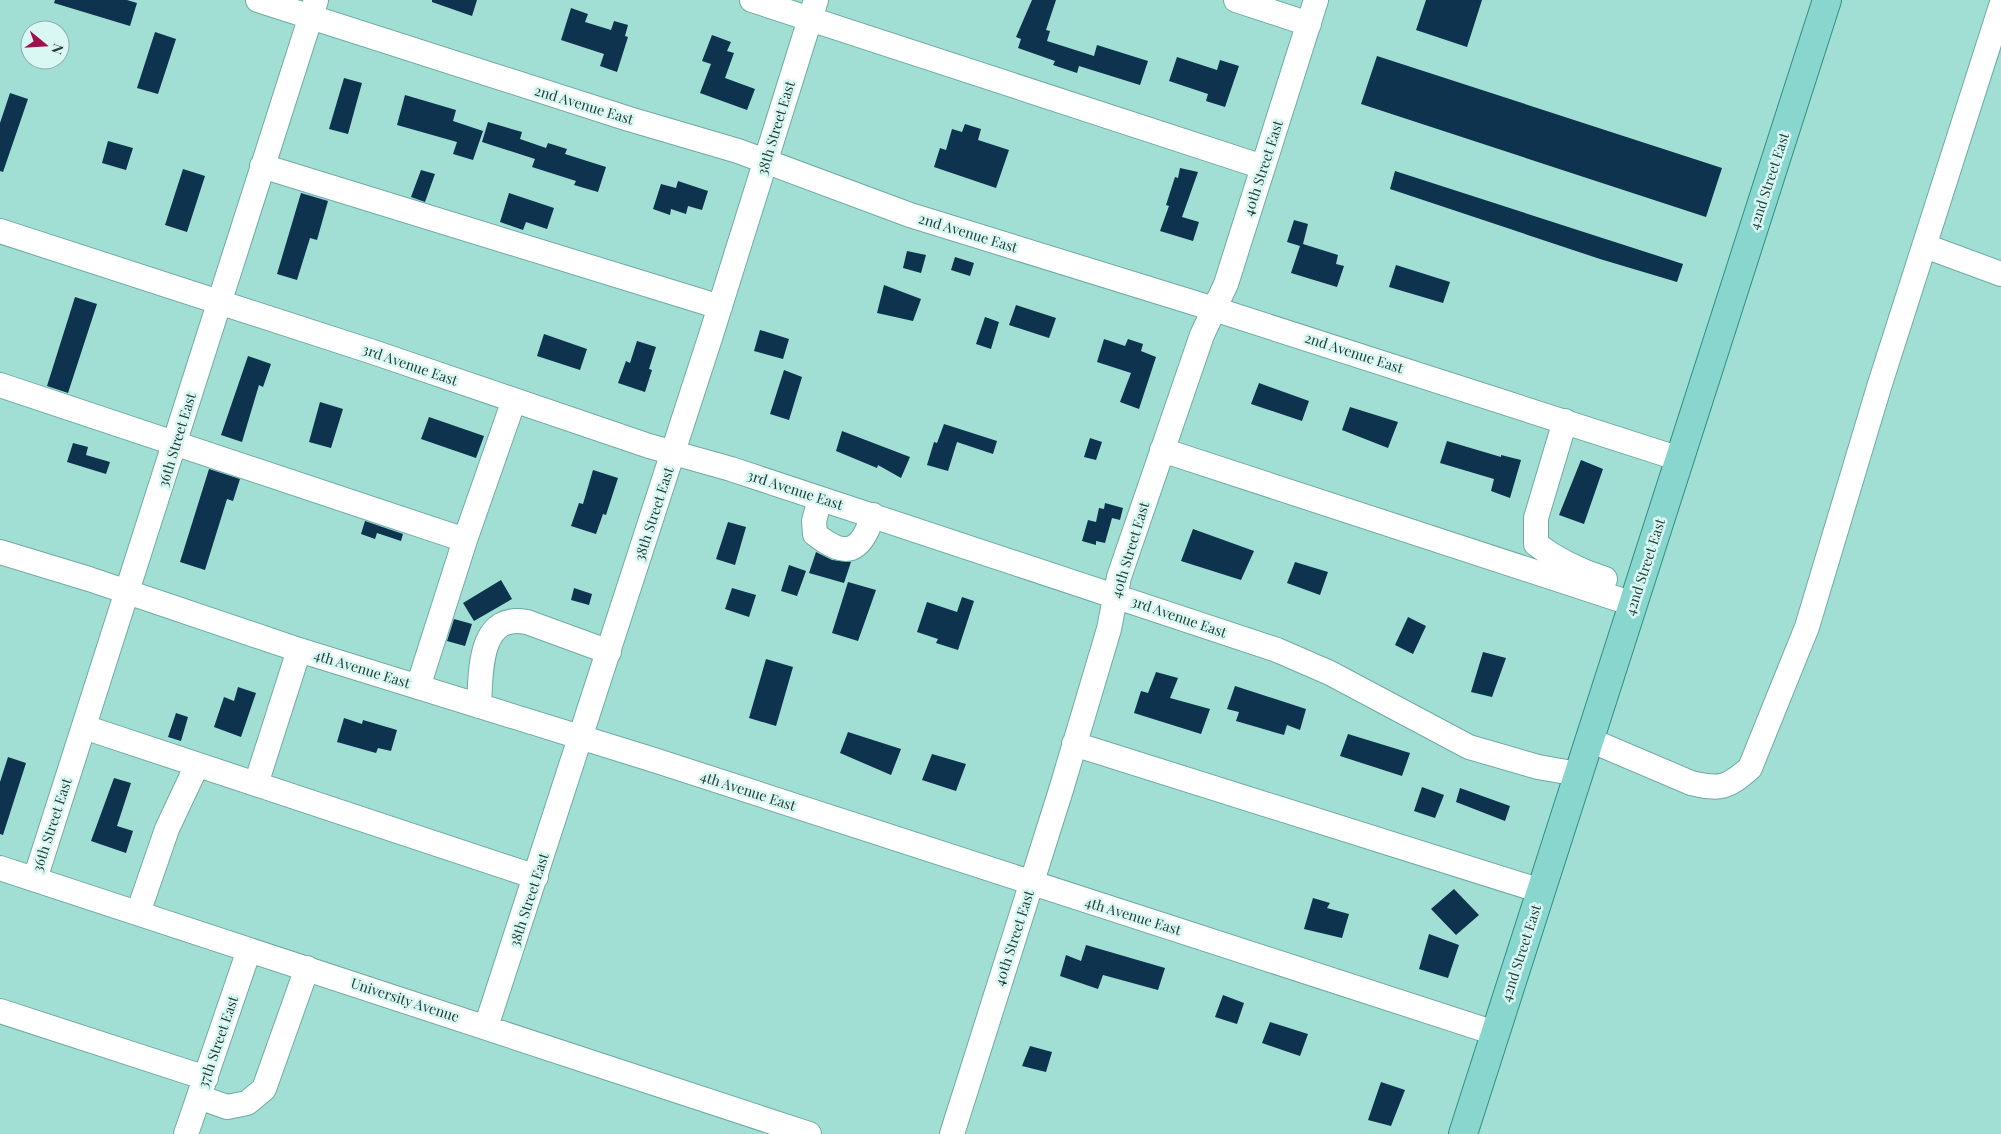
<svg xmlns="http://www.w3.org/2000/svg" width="2001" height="1134" viewBox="0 0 2001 1134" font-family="'Playfair Display',serif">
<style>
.building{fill:#0d334e}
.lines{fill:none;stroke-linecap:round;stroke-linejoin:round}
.minor-casing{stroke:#6faba2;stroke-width:26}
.major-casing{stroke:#318f83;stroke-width:30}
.minor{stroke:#fff;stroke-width:24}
.major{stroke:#88d6cd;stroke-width:28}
.labels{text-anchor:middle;stroke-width:5;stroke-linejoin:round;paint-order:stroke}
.street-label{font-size:14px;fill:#223c38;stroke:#daf8f3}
</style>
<rect width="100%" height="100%" fill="#a1ded4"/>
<!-- building -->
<path class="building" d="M55 0H127L137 3 130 26 54 3Z
M432 0H477L472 16 432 2Z
M1032 0H1056L1046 30 1050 31 1047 41 1094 56 1097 45 1148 61 1140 85 1079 66 1077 73 1053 65 1055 61 1018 48 1021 39 1016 37Z
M1426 0H1482L1467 47 1416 30Z
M571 8 588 14 585 22 611 30 614 21 628 25 625 36 628 37 617 72 600 66 604 54 561 40Z
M155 32 176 39 158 94 137 88Z
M712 35 731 42 727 51 734 53 725 78 755 89 747 110 700 93 711 64 702 61Z
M1377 56 1722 168 1706 217 1361 104Z
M1177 57 1217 70 1220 60 1239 66 1225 107 1206 101 1208 94 1169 81Z
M344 78 362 83 348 134 329 129Z
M10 93 28 99 3 172 0 171V123Z
M405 95 456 110 453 121 483 131 473 160 453 154 457 142 397 125Z
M488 122 522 132 520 139 546 148 548 143 567 149 565 154 606 167 598 192 574 185 576 181 532 167 535 159 482 142Z
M965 124 981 129 978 140 1009 150 996 188 934 167 940 148 946 150 952 129 962 132Z
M108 141 133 148 126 170 102 163Z
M1180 168 1198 172 1182 217 1199 222 1193 241 1160 231 1169 206 1166 205 1175 177 1178 178Z
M183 169 205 176 187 232 165 225Z
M421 170 435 174 425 202 411 197Z
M1395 171 1683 264 1677 282 1600 259 1390 189Z
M678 181 708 191 702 210 688 206 686 214 671 209 670 215 653 209 661 184 676 188Z
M301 193 328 201 317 240 310 238 297 280 277 274Z
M509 193 554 208 547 229 526 222 523 230 500 222Z
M1294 220 1308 224 1303 244 1338 255 1336 264 1344 266 1337 287 1291 273 1300 246 1287 242Z
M907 251 926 255 921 273 903 268Z
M955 257 974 263 970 276 951 270Z
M1396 265 1450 282 1443 303 1389 287Z
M884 285 921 299 913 321 877 313Z
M75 297 97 304 68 393 47 386Z
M1016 305 1056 318 1049 338 1009 325Z
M985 317 999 322 991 349 976 344Z
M760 330 789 339 783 359 754 351Z
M544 334 587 349 580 370 537 356Z
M1104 339 1125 346 1128 339 1143 344 1141 351 1156 357 1139 409 1120 402 1131 373 1097 362Z
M637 341 656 347 649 369 652 370 645 392 618 383 626 361 630 363Z
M248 356 271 364 263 387 259 385 242 442 221 435Z
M784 370 802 377 789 420 770 414Z
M1259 383 1309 401 1302 421 1251 404Z
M320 402 343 409 331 448 309 442Z
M1350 407 1398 422 1388 448 1342 430Z
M429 417 484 436 476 458 421 439Z
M944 424 997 441 993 454 957 442 948 471 927 465 934 442 937 443Z
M842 431 910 457 901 478 878 465 877 468 836 451Z
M1090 438 1102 442 1096 460 1084 457Z
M1447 441 1501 457V455L1521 460 1510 498 1491 491 1494 479 1440 463Z
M73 443 88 447 86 455 110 462 106 474 67 462Z
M1581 460 1603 469 1584 524 1559 515Z
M209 469 240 479 233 501 227 499 205 570 180 562Z
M593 470 618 478 606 515 603 514 596 534 571 526 579 503 583 504Z
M1105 503 1123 508 1120 520 1112 518 1105 543 1096 541V545L1082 541 1088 520 1096 522 1099 508 1104 509Z
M365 521 403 534 401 541 377 533 375 539 361 534Z
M728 522 746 527 735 565 716 559Z
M1193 529 1254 551 1241 580 1181 561Z
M816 552 832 560 851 562 844 583 809 573Z
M1295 562 1328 572 1320 595 1287 583Z
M789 565 806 571 797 596 781 591Z
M501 580 512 599 474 621 463 603Z
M848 582 876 590 858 641 832 633Z
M574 588 592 594 589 605 571 600Z
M732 588 756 595 749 617 725 609Z
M962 597 974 601 958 650 936 643 938 639 917 632 927 602 957 612Z
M1408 617 1426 626 1413 654 1395 645Z
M454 619 472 624 465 646 447 641Z
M1483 652 1506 658 1492 697 1471 692Z
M766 659 793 667 776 726 749 718Z
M1156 672 1178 678 1170 698 1210 709 1201 734 1134 713 1141 691 1148 693Z
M1235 686 1306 709 1300 730 1287 725 1284 735 1236 721 1239 712 1227 709Z
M238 687 256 693 241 737 214 727 224 697 234 701Z
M176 713 188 717 181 741 168 737Z
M344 718 362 724 363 720 397 730 391 751 378 748 376 753 337 742Z
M848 732 901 749 891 775 840 753Z
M1348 734 1410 753 1402 776 1340 756Z
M932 754 966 764 956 791 922 780Z
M8 757 26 763 3 835 0 834V782Z
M114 778 131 783 117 826 133 831 126 853 91 841Z
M1422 787 1444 795 1435 818 1414 811Z
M1460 788 1510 806 1505 821 1456 802Z
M1454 889 1479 915 1456 935 1431 909Z
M1313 898 1330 903 1327 908 1349 914 1342 938 1304 929Z
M1429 934 1459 945 1448 978 1419 969Z
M1086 945 1165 968 1158 990 1103 975 1098 989 1060 976 1066 955 1081 961Z
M1223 995 1244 1003 1237 1024 1215 1017Z
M1270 1022 1308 1034 1300 1056 1262 1043Z
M1030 1046 1052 1052 1046 1072 1022 1066Z
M1381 1082 1405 1090 1391 1126 1368 1120Z"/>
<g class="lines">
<defs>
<path id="minor" d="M258 0 629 119 738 151 910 215 1214 309 1680 459
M752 0 1263 167
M1236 0 1309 24
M262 166 720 307
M0 231 373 352 649 446 731 469 1277 650 1330 673 1469 747 1538 767 1578 774
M1925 246 2001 274
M0 385 465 540
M1565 421 1536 518V544C1557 560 1580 571 1605 579
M1162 450 1633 604
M820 499 814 521 815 534C846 559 861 553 873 515
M0 552 89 579 299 650 654 760 1495 1033
M418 687 465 540 514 400
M479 706C481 673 478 612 527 622L609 652
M84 727 536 877
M1590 740 1691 783C1721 790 1727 788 1750 768L1807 627 1879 387 2001 6
M1074 744 1541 891
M256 784 299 650
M0 868 809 1134
M35 879 316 0
M138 913 167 829 197 765
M0 1011 206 1078
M486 1027 711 335 816 0
M199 1097 227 1107 247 1103 264 1089 307 968
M186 1134 249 950
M952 1134 1061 790 1109 629 1119 577 1202 335 1226 284 1316 0"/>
<path id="major" d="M1463 1134 1827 0"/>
</defs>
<!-- minor casing -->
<use href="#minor" class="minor-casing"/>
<!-- major casing -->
<use href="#major" class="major-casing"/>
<!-- minor -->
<use href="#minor" class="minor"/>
<!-- major -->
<use href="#major" class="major"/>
</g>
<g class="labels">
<!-- street labels -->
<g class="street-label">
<text transform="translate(584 105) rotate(17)" y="5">2nd Avenue East</text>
<text transform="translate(776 128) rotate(-73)" y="5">38th Street East</text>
<text transform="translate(1263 168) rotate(-72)" y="5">40th Street East</text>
<text transform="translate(1769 181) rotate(-72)" y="5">42nd Street East</text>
<text transform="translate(968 233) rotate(17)" y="5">2nd Avenue East</text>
<text transform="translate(1354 353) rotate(18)" y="5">2nd Avenue East</text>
<text transform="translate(410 365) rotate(19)" y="5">3rd Avenue East</text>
<text transform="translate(177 440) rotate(-73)" y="5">36th Street East</text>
<text transform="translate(795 490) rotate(18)" y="5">3rd Avenue East</text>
<text transform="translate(654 514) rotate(-72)" y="5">38th Street East</text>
<text transform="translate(1130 550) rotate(-73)" y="5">40th Street East</text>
<text transform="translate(1645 567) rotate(-72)" y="5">42nd Street East</text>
<text transform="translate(1179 617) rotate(19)" y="5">3rd Avenue East</text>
<text transform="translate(362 669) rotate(17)" y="5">4th Avenue East</text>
<text transform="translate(748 791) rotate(18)" y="5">4th Avenue East</text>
<text transform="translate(52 825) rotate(-72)" y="5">36th Street East</text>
<text transform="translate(529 900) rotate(-72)" y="5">38th Street East</text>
<text transform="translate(1133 916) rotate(17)" y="5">4th Avenue East</text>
<text transform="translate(1014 938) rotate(-72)" y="5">40th Street East</text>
<text transform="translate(1521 953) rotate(-72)" y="5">42nd Street East</text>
<text transform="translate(405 1000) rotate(18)" y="5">University Avenue</text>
<text transform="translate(218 1042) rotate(-71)" y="5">37th Street East</text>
</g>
</g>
<!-- north arrow -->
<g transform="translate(45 45) rotate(108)"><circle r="24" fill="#daf8f3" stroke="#90ada8"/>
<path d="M0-4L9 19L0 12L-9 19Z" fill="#a20d4e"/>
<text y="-8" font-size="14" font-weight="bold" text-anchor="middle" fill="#223c38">N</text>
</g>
</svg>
